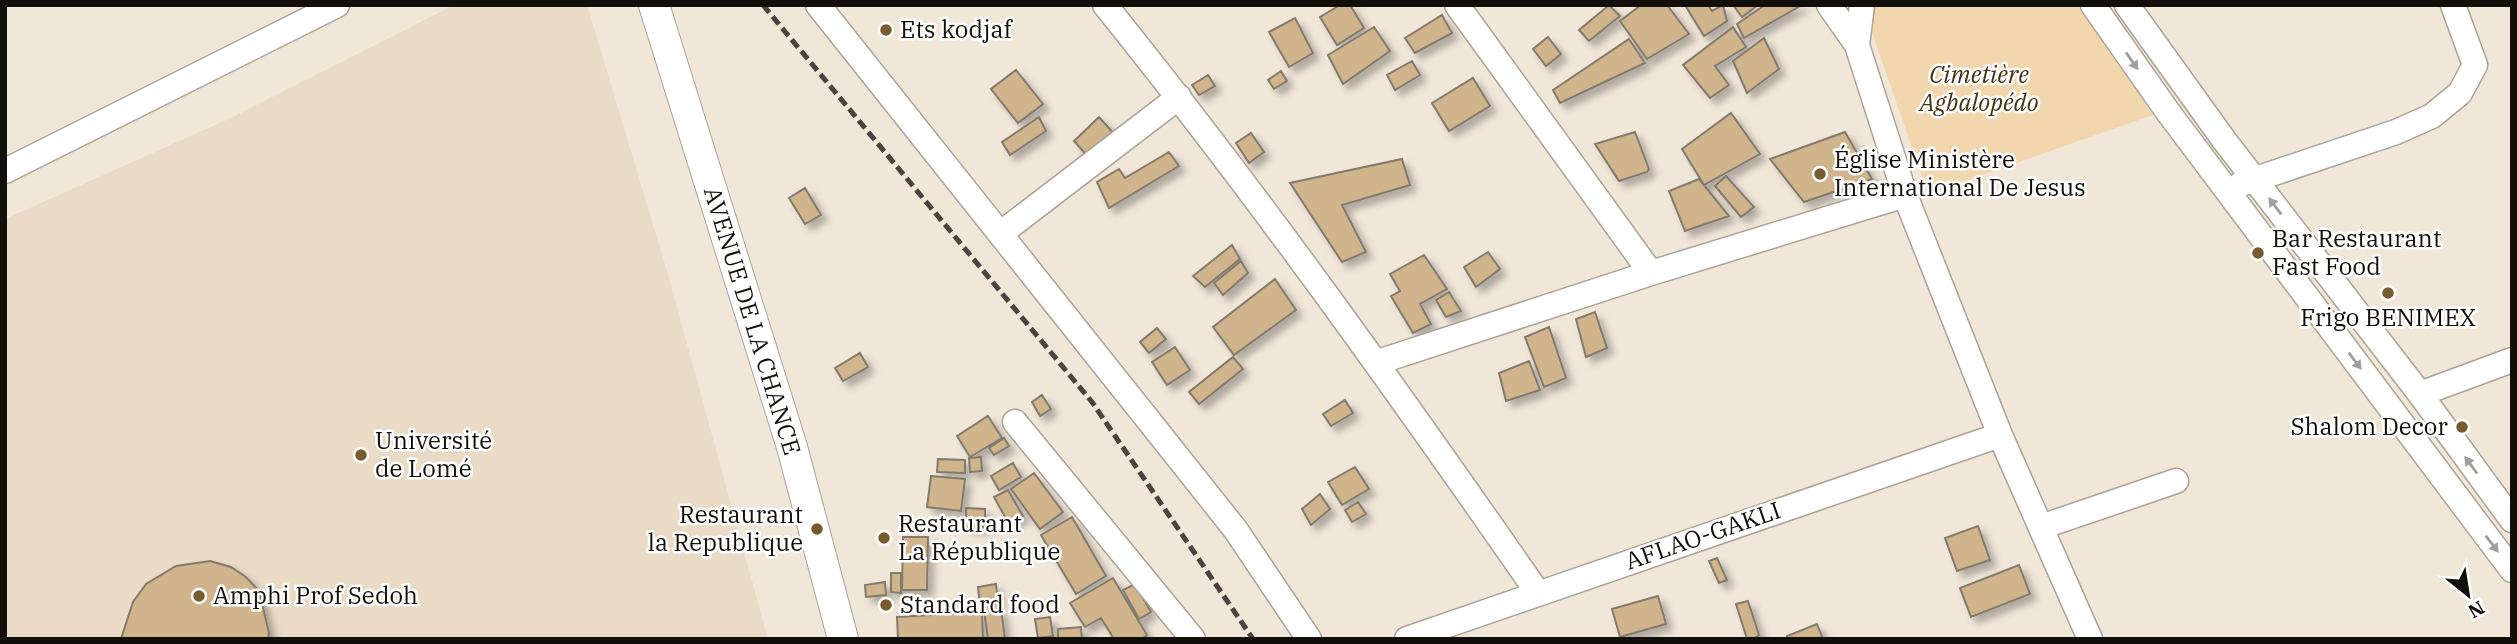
<svg xmlns="http://www.w3.org/2000/svg" width="2517" height="644" viewBox="0 0 2517 644" font-family="'IBM Plex Serif',serif">
<style>
.built{fill:#eadbc7}
.green{fill:#f2d6ae}
.building{fill:#d0b48c;stroke:#827a6d;stroke-width:2;filter:url(#shadow)}
.lines{fill:none;stroke-linecap:round;stroke-linejoin:round}
.minor-casing{stroke:#aba295;stroke-width:27}
.major-casing{stroke:#aba295;stroke-width:32}
.minor{stroke:#fff;stroke-width:24}
.major{stroke:#fff;stroke-width:30}
.rail{stroke:#49443d;stroke-width:5;stroke-dasharray:10 5;stroke-linecap:butt}
.oneway{fill:#a09f9d}
.poi-dot{fill:#785b2e;stroke:#fff;stroke-width:2.5}
.labels{text-anchor:middle;stroke-width:5;stroke-linejoin:round;paint-order:stroke}
.poi-label{font-size:24px;fill:#120f0a;stroke:#fff;text-anchor:start}
.park-label{font-size:24px;font-style:italic;fill:#45310f;stroke:#fff}
.street-label{font-size:24px;fill:#120f0a;stroke:#fff}
</style>
<defs>
<filter id="shadow"><feDropShadow dx="6" dy="6" stdDeviation="3.5" flood-color="#0004"/></filter>
</defs>
<rect width="100%" height="100%" fill="#f1e7d9"/>
<!-- built -->
<path class="built" d="M454 5H587L667 271 768 639H5V219L233 117Z"/>
<!-- green -->
<path class="green" d="M1870 5H2081L2153 115 1928 194 1864 9Z"/>
<!-- building -->
<path class="building" d="M1340 5H1350L1364 28 1337 45 1320 17Z
M1609 5 1620 16 1589 41 1579 30Z
M1641 5H1667L1689 34 1647 59 1620 21Z
M1685 5H1708L1712 11 1723 5 1727 21 1704 36Z
M1733 5H1758L1742 17Z
M1765 5H1802L1744 38 1737 24Z
M1442 15 1452 33 1415 53 1405 38Z
M1295 18 1313 53 1289 67 1269 32Z
M1374 27 1390 51 1343 84 1328 55Z
M1733 27 1746 47 1715 66 1729 85 1710 98 1683 65Z
M1548 37 1561 54 1546 66 1533 49Z
M1764 38 1779 69 1747 93 1733 61Z
M1629 39 1645 63 1560 103 1553 90Z
M1412 61 1420 75 1395 90 1387 75Z
M1016 70 1043 104 1018 123 991 89Z
M1281 71 1287 81 1274 89 1268 80Z
M1208 75 1215 86 1199 95 1192 85Z
M1473 78 1490 106 1449 131 1432 103Z
M1731 113 1760 154 1704 185 1682 149Z
M1039 117 1046 131 1010 155 1002 142Z
M1099 117 1115 135 1090 159 1074 141Z
M1635 132 1649 169 1647 172 1619 181 1595 144Z
M1845 132 1872 179 1804 202 1770 159Z
M1251 133 1264 152 1249 163 1236 143Z
M1169 152 1179 166 1109 208 1097 182 1119 169 1125 178Z
M1402 159 1410 185 1342 205 1366 252 1342 262 1290 183Z
M1726 176 1754 207 1741 217 1715 186Z
M1699 179 1729 216 1685 231 1669 191Z
M805 188 821 215 805 224 789 198Z
M1232 245 1240 259 1205 287 1193 276Z
M1488 252 1500 269 1476 287 1464 267Z
M1424 255 1447 289 1420 304 1431 324 1413 333 1391 296 1400 291 1390 274Z
M1241 261 1248 273 1223 295 1214 283Z
M1275 279 1296 310 1234 355 1213 327Z
M1449 292 1461 311 1446 317 1436 300Z
M1595 312 1607 348 1586 357 1576 319Z
M1549 327 1566 378 1544 387 1525 337Z
M1157 328 1166 339 1149 353 1140 342Z
M1175 347 1190 370 1167 385 1152 362Z
M860 353 868 367 843 381 835 368Z
M1233 357 1243 369 1199 404 1189 392Z
M1529 361 1540 390 1506 401 1499 373Z
M1042 395 1051 409 1040 416 1032 402Z
M1345 400 1353 413 1331 426 1323 414Z
M988 416 1002 438 970 457 957 436Z
M1004 438 1009 446 994 455 989 448Z
M981 457 982 471 970 472 969 458Z
M938 459 965 460V473L937 472Z
M1013 463 1021 477 999 490 991 476Z
M1355 467 1369 489 1342 505 1328 482Z
M1034 473 1063 512 1040 529 1011 489Z
M931 476 965 479 961 511 927 507Z
M1008 490 1023 516 1009 524 994 497Z
M1320 494 1330 509 1311 525 1302 509Z
M1358 502 1366 514 1352 522 1345 510Z
M966 508 985 509V527H966Z
M1072 517 1106 576 1076 594 1041 535Z
M1978 526 1990 560 1957 571 1945 538Z
M903 537H928L927 590H902Z
M1717 558 1727 580 1719 583 1709 561Z
M210 561 231 567 246 577 259 591 269 633 268 639H121L133 602 146 584 176 566Z
M2019 565 2030 594 1971 617 1960 588Z
M891 573H901V593L891 592Z
M1113 578 1147 635 1142 639H1114L1101 618 1085 627 1070 603Z
M885 582 886 595 866 597 865 585Z
M996 584 998 603 980 605 978 587Z
M1135 584 1151 612 1139 619 1123 590Z
M1658 596 1666 624 1620 637 1612 609Z
M1748 601 1759 635 1753 639H1747L1736 604Z
M1001 609 1005 639H988L984 611Z
M982 612 983 639H898L897 617Z
M1050 617 1053 636 1038 638 1035 619Z
M1817 624 1823 639H1788L1787 636Z
M1081 627 1082 639H1058V629Z"/>
<g class="lines">
<defs>
<path id="minor" d="M818 5 1235 529 1309 639
M1105 5C1258 195 1399 393 1538 593
M1457 5 1651 273
M1829 5 1857 45 1905 195 2000 435 2090 639
M2093 5 2168 112 2512 570
M2127 5 2224 140 2420 394 2512 520
M1857 45 1862 5
M5 171 337 5
M2241 184 2396 132 2432 116 2460 93 2475 65 2453 5
M1000 234 1179 97
M1378 362 1651 273 1905 195
M2420 394 2512 360
M1015 422 1193 639
M2041 527 2176 481
M1407 639 2000 435"/>
<path id="major" d="M654 5 792 447 843 639"/>
</defs>
<!-- minor casing -->
<use href="#minor" class="minor-casing"/>
<!-- major casing -->
<use href="#major" class="major-casing"/>
<!-- minor -->
<use href="#minor" class="minor"/>
<!-- major -->
<use href="#major" class="major"/>
<!-- rail -->
<path class="rail" d="M763 5 1092 402 1253 639"/>
</g>
<!-- one-way arrows -->
<defs><path id="oneway-solid" d="M-6-.8H1V-3.2L6.5 0L1 3.2V.8H-6Z" transform="scale(1.75)"/></defs>
<g class="oneway">
<use href="#oneway-solid" transform="translate(2132 61) rotate(55)"/>
<use href="#oneway-solid" transform="translate(2275 206) rotate(-127)"/>
<use href="#oneway-solid" transform="translate(2355 361) rotate(53)"/>
<use href="#oneway-solid" transform="translate(2471 465) rotate(-126)"/>
<use href="#oneway-solid" transform="translate(2492 544) rotate(53)"/>
</g>
<!-- markers -->
<g class="poi-dot">
<circle cx="886" cy="30" r="7"/>
<circle cx="1820" cy="174" r="7"/>
<circle cx="2258" cy="253" r="7"/>
<circle cx="2388" cy="293" r="7"/>
<circle cx="2462" cy="427" r="7"/>
<circle cx="361" cy="455" r="7"/>
<circle cx="817" cy="529" r="7"/>
<circle cx="884" cy="538" r="7"/>
<circle cx="199" cy="596" r="7"/>
<circle cx="886" cy="605" r="7"/>
</g>
<g class="labels">
<!-- poi labels -->
<g class="poi-label">
<text x="900" y="38">Ets kodjaf</text>
<text x="1834" y="168">Église Ministère<tspan x="1834" dy="28">International De Jesus</tspan></text>
<text x="2272" y="247">Bar Restaurant<tspan x="2272" dy="28">Fast Food</tspan></text>
<text x="2388" y="326" text-anchor="middle">Frigo BENIMEX</text>
<text x="2448" y="435" text-anchor="end">Shalom Decor</text>
<text x="375" y="449">Université<tspan x="375" dy="28">de Lomé</tspan></text>
<text x="803" y="523" text-anchor="end">Restaurant<tspan x="803" dy="28">la Republique</tspan></text>
<text x="898" y="532">Restaurant<tspan x="898" dy="28">La République</tspan></text>
<text x="213" y="604">Amphi Prof Sedoh</text>
<text x="900" y="613">Standard food</text>
</g>
<!-- park labels -->
<g class="park-label">
<text x="1979" y="83">Cimetière<tspan x="1979" dy="28">Agbalopédo</tspan></text>
</g>
<!-- street labels -->
<g class="street-label">
<text transform="translate(752 321) rotate(73)" y="8">AVENUE DE LA CHANCE</text>
<text transform="translate(1703 536) rotate(-19)" y="8">AFLAO-GAKLI</text>
</g>
</g>
<!-- border -->
<rect width="2517" height="644" fill="none" stroke="#120f0a" stroke-width="14"/>
<!-- north arrow -->
<g transform="translate(2468 595) rotate(150)" stroke="#ffffff" stroke-width="5" paint-order="stroke">
<path d="M0-5L12 26L0 18L-12 26Z" fill="#120f0a"/>
<text y="-10" font-size="19" font-weight="bold" text-anchor="middle" fill="#120f0a">N</text>
</g>
</svg>
